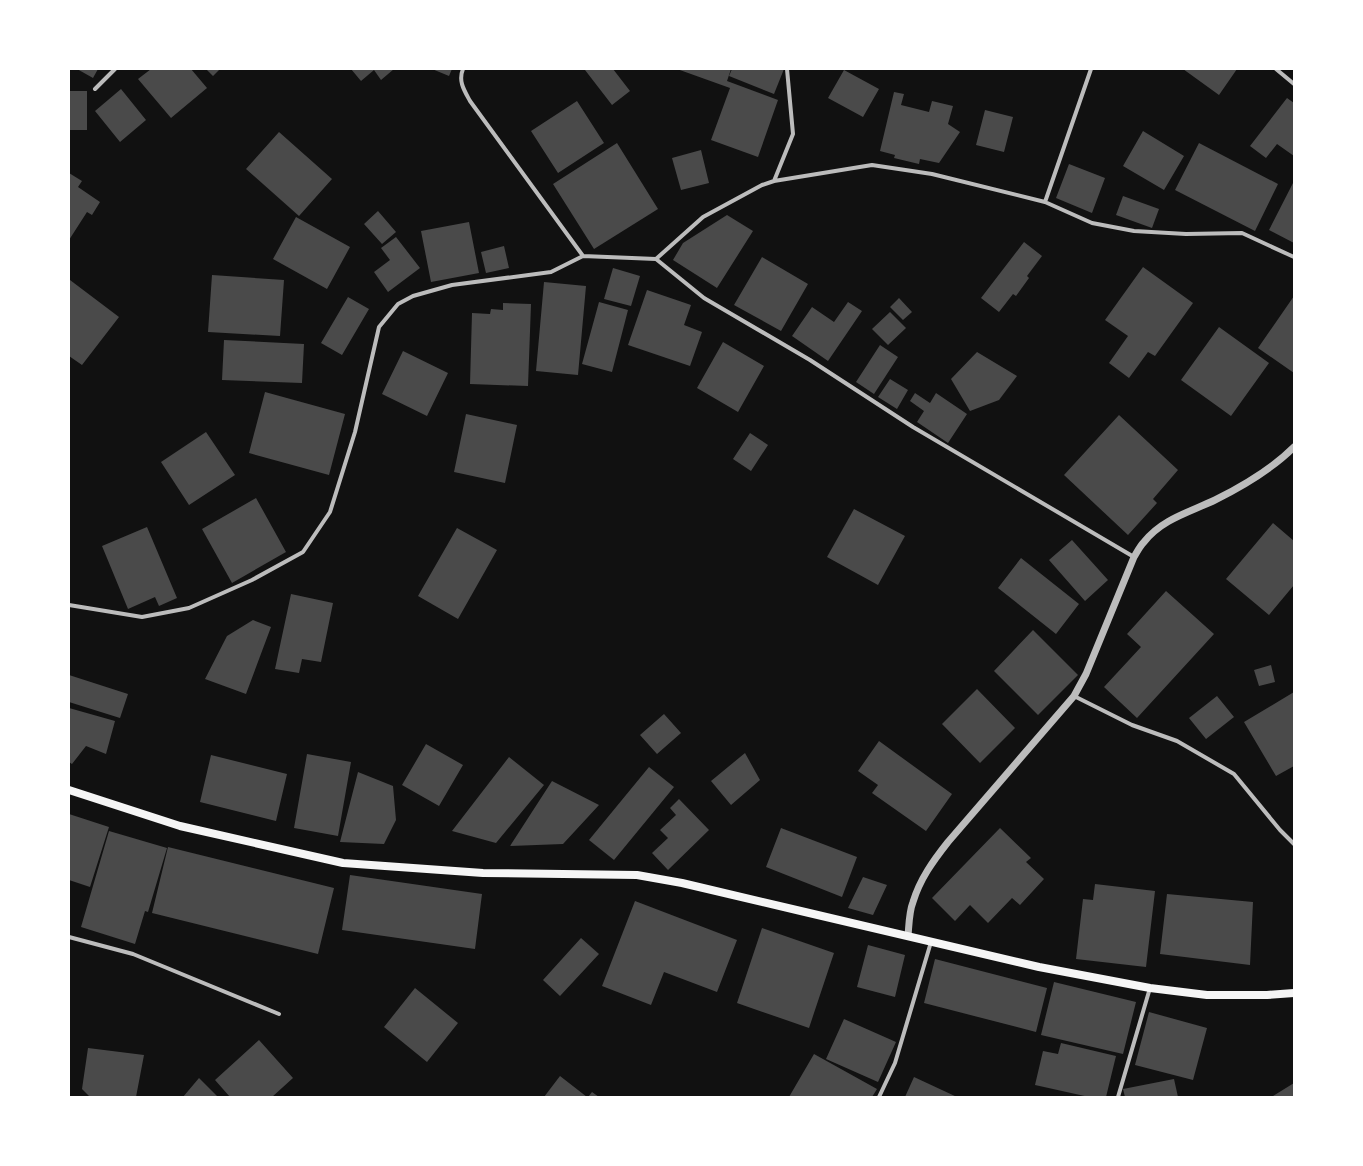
<svg xmlns="http://www.w3.org/2000/svg" width="1363" height="1166" viewBox="0 0 1363 1166" font-family="Inter,sans-serif">
<style>
.building{fill:#4a4a4a}
.lines{fill:none;stroke-linecap:round;stroke-linejoin:round}
.minor{stroke:#bcbcbc;stroke-width:4}
.tertiary{stroke:#bcbcbc;stroke-width:7}
.secondary{stroke:#f5f5f5;stroke-width:8}
</style>
<rect width="100%" height="100%" fill="#111"/>
<!-- building -->
<path class="building" d="M77 69H98L93 78Z
M151 69H191L207 88 171 118 138 79Z
M206 69H220L213 76Z
M351 69H394L381 80 374 70 361 81Z
M432 69H452L449 76Z
M586 69H613L630 91 612 105 585 70Z
M677 69H731L727 81 778 100 758 157 711 140 730 88Z
M732 69H784L774 94 729 76Z
M1183 69H1237L1219 95Z
M844 70 879 89 863 117 828 98Z
M121 89 146 120 120 142 95 111Z
M69 91H87V130H69Z
M894 92 904 94 901 105 929 112 932 101 953 106 948 124 960 132 939 163 920 159 919 164 894 158 895 155 880 151Z
M1287 98 1294 103V156L1277 144 1266 158 1250 146Z
M577 101 604 143 558 173 531 131Z
M985 110 1013 117 1004 152 976 145Z
M1143 131 1184 156 1164 190 1123 166Z
M279 132 332 179 299 216 246 169Z
M617 143 658 209 594 249 553 184Z
M1199 143 1278 184 1255 231 1175 190Z
M701 150 709 183 681 190 672 158Z
M1069 164 1105 178 1092 213 1056 198Z
M69 173 82 181 78 187 100 202 92 215 87 212 69 240Z
M1293 183H1294V243L1269 230Z
M1123 196 1159 209 1152 228 1116 215Z
M378 211 396 232 382 244 364 224Z
M727 215 753 231 717 288 673 260 683 243Z
M296 217 350 247 327 289 273 259Z
M469 222 479 273 431 282 421 231Z
M396 237 420 268 388 292 374 272 390 260 381 248Z
M1024 242 1042 256 1027 276 1029 278 1016 296 1013 294 999 312 981 298Z
M504 246 509 268 486 273 481 252Z
M762 257 808 284 781 331 734 305Z
M1143 267 1193 303 1155 356 1148 352 1129 378 1109 363 1128 336 1105 320Z
M613 268 640 276 631 306 604 299Z
M212 275 284 280 280 336 208 332Z
M69 280H70L119 317 82 365 69 356Z
M544 282 586 286 578 375 536 371Z
M647 290 691 305 684 325 702 332 690 366 628 345Z
M1294 296V373L1258 348Z
M348 297 369 309 342 355 321 343Z
M899 298 912 312 903 320 890 307Z
M599 302 628 310 612 372 582 364Z
M848 302 862 311 828 361 792 336 812 307 834 322Z
M503 303 531 304 528 386 470 384 472 313 490 314 491 309 503 310Z
M890 312 906 328 888 345 872 329Z
M1219 327 1269 363 1231 416 1181 380Z
M224 340 304 344 302 383 222 380Z
M723 342 764 366 738 412 697 388Z
M880 345 898 357 874 394 856 382Z
M403 351 448 373 427 416 382 394Z
M977 352 1017 376 999 400 970 411 951 379Z
M890 379 908 390 897 409 878 397Z
M265 392 345 414 329 475 249 453Z
M915 393 930 403 936 393 967 414 948 443 917 422 924 411 910 401Z
M466 414 517 425 505 483 454 472Z
M1119 415 1178 470 1153 499 1157 503 1128 535 1064 475Z
M206 432 235 475 189 505 161 462Z
M750 433 768 445 751 471 733 459Z
M256 498 286 552 232 583 202 529Z
M854 509 905 536 878 585 827 557Z
M1273 523 1294 541V585L1269 615 1226 579Z
M147 527 177 598 159 606 155 597 128 609 102 546Z
M457 528 497 550 458 619 418 596Z
M1072 540 1108 580 1085 601 1049 560Z
M1021 558 1079 604 1056 634 998 588Z
M1166 591 1214 634 1137 718 1104 687 1141 647 1127 634Z
M291 594 333 603 321 662 302 659 299 673 275 669Z
M253 620 271 627 246 694 205 679 227 636Z
M1033 630 1078 675 1038 715 994 671Z
M1271 665 1275 682 1259 686 1254 670Z
M69 675 128 694 120 718 69 702Z
M977 689 1015 728 980 763 942 724Z
M1294 692V766L1276 776 1244 722Z
M1217 696 1234 717 1206 739 1189 718Z
M69 708 115 721 106 754 86 746 72 764 69 762Z
M664 714 681 733 657 754 640 735Z
M879 741 952 794 926 831 872 793 878 785 858 771Z
M426 744 463 765 439 806 402 785Z
M745 753 760 780 731 805 711 781Z
M307 754 351 762 338 836 294 828Z
M211 755 287 774 276 821 200 802Z
M509 757 544 785 496 843 452 831Z
M649 767 674 787 614 860 589 840Z
M358 772 393 786 396 820 384 844 340 842Z
M552 781 599 805 563 844 510 846Z
M679 799 709 830 668 870 652 853 668 838 660 830 676 815 670 808Z
M69 814 109 827 90 887 69 880Z
M781 828 857 857 842 897 766 867Z
M1000 828 1031 858 1026 862 1044 879 1020 905 1012 898 988 923 970 905 955 921 932 898Z
M109 831 167 848 148 912 145 911 135 944 81 927Z
M168 847 334 888 318 954 152 913Z
M350 875 482 894 475 949 342 930Z
M863 877 887 885 873 915 848 908Z
M1095 884 1155 891 1146 967 1076 959 1083 899 1093 900Z
M1167 894 1253 902 1250 965 1160 954Z
M635 901 737 940 717 992 664 972 651 1005 602 986Z
M762 928 834 953 809 1028 737 1003Z
M581 938 599 954 560 996 543 980Z
M868 945 905 955 895 997 857 987Z
M935 959 1047 988 1036 1032 924 1003Z
M1054 982 1136 1002 1123 1054 1041 1035Z
M415 988 458 1023 427 1062 384 1027Z
M1149 1012 1207 1028 1193 1080 1135 1065Z
M844 1019 896 1042 878 1082 826 1059Z
M259 1040 293 1078 272 1097H230L215 1080Z
M1061 1043 1116 1056 1106 1097H1089L1035 1085 1043 1051 1058 1054Z
M88 1048 144 1055 136 1097H90L82 1089Z
M814 1054 877 1089 872 1097H789Z
M560 1076 587 1097H544Z
M914 1077 957 1097H905Z
M199 1078 218 1097H183Z
M1174 1079 1178 1097H1125L1123 1089Z
M1294 1083V1097H1274L1273 1096Z
M592 1092 599 1097H588Z"/>
<g class="lines">
<!-- minor -->
<path class="minor" d="M463 69C458 81 464 90 470 101L583 256
M1091 69 1045 202 1092 223 1134 231 1186 234 1242 233 1294 257
M1276 69 1294 84
M95 89 115 69
M774 181 872 165 932 174 1045 202
M656 259 703 217 762 185 774 181 793 134 787 69
M69 605 142 617 189 608 252 580 303 552 330 512 355 432 379 327 398 304 413 296 452 285 551 272 583 256 656 259 704 298 810 360 913 427 1134 557
M1074 696 1132 725 1177 741 1234 774 1280 830 1294 844
M69 937 133 954 279 1014
M879 1097 895 1063 931 942
M1118 1097 1150 988"/>
<!-- tertiary -->
<path class="tertiary" d="M908 936C909 925 909 912 913 902 920 879 933 861 948 842L1074 696 1086 674 1134 557C1137 552 1140 546 1144 542 1162 519 1190 512 1215 500 1243 486 1272 469 1294 447"/>
<!-- secondary -->
<path class="secondary" d="M69 790 180 826 343 863 483 873 637 875 682 883 805 912 1039 967 1150 988 1207 995H1267L1294 993"/>
</g>
<!-- border -->
<rect width="1363" height="1166" fill="none" stroke="#ffffff" stroke-width="140"/>
</svg>
